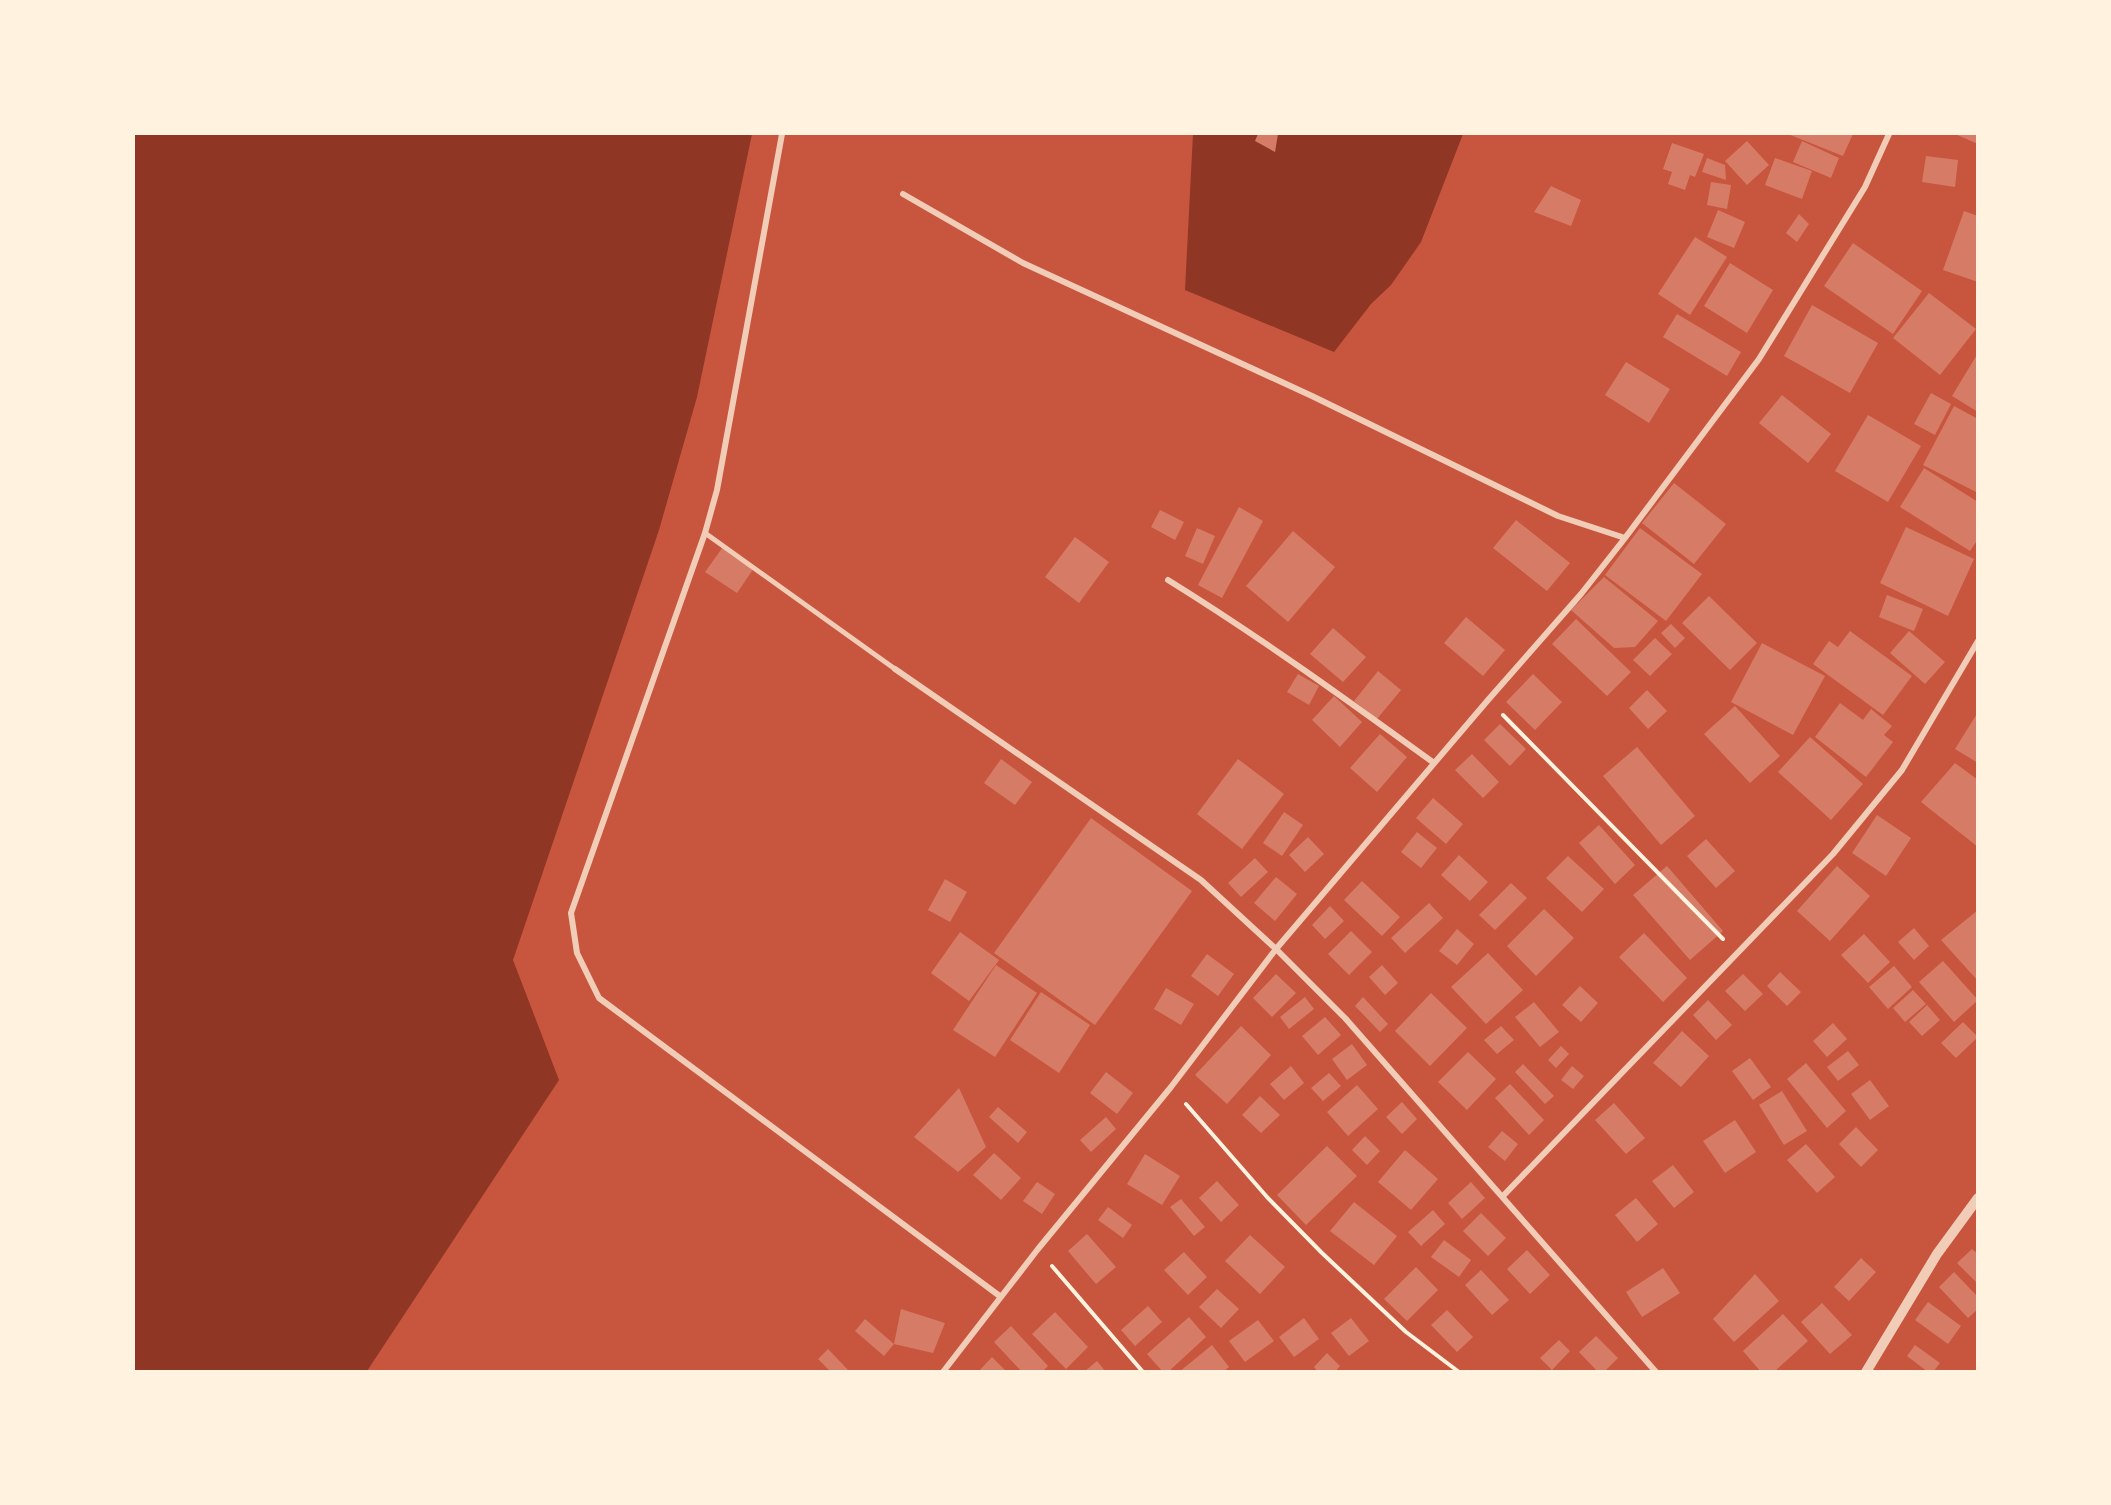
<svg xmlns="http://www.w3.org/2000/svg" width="2111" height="1505" viewBox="0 0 2111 1505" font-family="'Titillium Web',sans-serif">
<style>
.water{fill:#8f3625}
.building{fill:#d67c66}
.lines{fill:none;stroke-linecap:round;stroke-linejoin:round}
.path{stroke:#fff3e0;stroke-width:4}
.pedestrian{stroke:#f1ccb7;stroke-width:5}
.minor{stroke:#f1ccb7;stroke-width:6}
.tertiary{stroke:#f1ccb7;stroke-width:10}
</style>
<rect width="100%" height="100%" fill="#c8553d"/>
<!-- water -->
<path class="water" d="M134 134H752L697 397 659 530 513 960 559 1080 367 1371H134Z
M1193 134H1463L1421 242 1391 285 1371 304 1334 352 1185 290Z"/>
<!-- building -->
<path class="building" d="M1258 134H1278L1275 152 1255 141Z
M1788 134H1853L1843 156Z
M1955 134H1978V144Z
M1747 141 1769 165 1747 185 1725 161Z
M1802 141 1839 158 1831 178 1793 162Z
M1672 143 1704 154 1695 177 1690 175 1685 190 1668 184 1672 172 1663 169Z
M1926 156 1958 160 1955 187 1922 182Z
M1707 158 1725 165 1726 180 1702 172Z
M1775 158 1812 171 1802 199 1765 185Z
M1711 182 1731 185 1727 209 1707 205Z
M1551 186 1581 200 1571 226 1534 212Z
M1718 210 1745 222 1734 248 1707 237Z
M1964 211 1978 216V282L1943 270Z
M1799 214 1809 224 1797 242 1786 233Z
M1695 237 1727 257 1690 315 1658 294Z
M1853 243 1922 291 1893 334 1824 286Z
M1730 263 1773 290 1747 333 1704 306Z
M1929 293 1976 329 1940 375 1893 338Z
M1812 305 1878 343 1850 393 1784 356Z
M1677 314 1741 352 1727 376 1663 337Z
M1978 353V412L1952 396Z
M1626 362 1670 389 1649 423 1605 395Z
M1931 393 1951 404 1935 435 1914 424Z
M1782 395 1831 434 1808 463 1759 423Z
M1954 406 1978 419V493L1923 465Z
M1868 415 1921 446 1888 502 1835 471Z
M1924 468 1978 502V539L1970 551 1900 507Z
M1674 483 1726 524 1694 564 1642 523Z
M1239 507 1263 521 1222 598 1198 585Z
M1160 510 1184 522 1175 540 1151 527Z
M1516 520 1570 563 1547 591 1493 548Z
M1906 527 1974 559 1948 616 1880 583Z
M1197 528 1215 536 1203 564 1185 556Z
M1640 528 1702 574 1666 621 1605 575Z
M1293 531 1335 567 1288 622 1246 586Z
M1075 537 1109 562 1079 603 1045 577Z
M723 547 754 568 737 593 705 572Z
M1604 577 1658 621 1635 647 1614 648 1571 610Z
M1887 595 1923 609 1914 631 1879 617Z
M1709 596 1757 643 1730 670 1682 623Z
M1466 617 1505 650 1483 676 1444 643Z
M1576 619 1631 672 1607 696 1552 644Z
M1671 624 1685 638 1675 648 1661 633Z
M1333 628 1366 657 1343 682 1310 654Z
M1850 631 1912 676 1883 715 1813 664 1829 641 1838 647Z
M1909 631 1945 662 1925 684 1890 653Z
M1655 638 1672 654 1650 676 1633 660Z
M1762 643 1825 676 1793 735 1731 702Z
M1378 671 1401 690 1377 719 1354 701Z
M1298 674 1319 686 1309 705 1287 692Z
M1533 674 1562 702 1535 730 1506 702Z
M1647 690 1667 711 1648 729 1629 708Z
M1334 696 1362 722 1340 747 1312 720Z
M1840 703 1863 720 1871 709 1892 726 1884 735 1893 742 1866 777 1815 737Z
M1735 706 1780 756 1750 783 1704 734Z
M1978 712V763L1955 749Z
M1500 724 1526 749 1510 766 1484 740Z
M1380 734 1407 757 1377 792 1350 768Z
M1810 737 1863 784 1831 820 1778 772Z
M1637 747 1695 816 1661 845 1603 776Z
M1472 754 1499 782 1483 798 1455 770Z
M1001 759 1032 782 1015 805 984 783Z
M1238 759 1284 794 1242 849 1197 814Z
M1955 763 1978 780V847L1921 802Z
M1433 798 1463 824 1446 844 1416 818Z
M1284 812 1303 825 1282 856 1263 843Z
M1877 815 1911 838 1886 876 1852 853Z
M1091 818 1192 891 1095 1025 994 953Z
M1599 825 1635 865 1615 884 1579 843Z
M1417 832 1437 848 1421 868 1401 852Z
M1308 837 1324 854 1305 872 1289 855Z
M1706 839 1735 871 1716 888 1687 856Z
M1459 855 1488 882 1470 901 1441 875Z
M1568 856 1604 889 1582 912 1546 878Z
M1255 858 1268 872 1241 897 1228 883Z
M1667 866 1723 931 1690 960 1633 895Z
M1837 866 1870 896 1830 941 1797 911Z
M1276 877 1297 894 1275 921 1254 903Z
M945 879 967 892 950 922 928 910Z
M1362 881 1400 917 1382 936 1344 900Z
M1511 883 1527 898 1495 930 1479 915Z
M1429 903 1443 918 1405 953 1391 938Z
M1330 906 1344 921 1325 939 1312 925Z
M1544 909 1574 938 1536 976 1507 946Z
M1978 910V981L1941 940Z
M1914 928 1929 946 1914 960 1898 942Z
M1457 929 1474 944 1457 965 1439 951Z
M1351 931 1372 952 1349 975 1328 954Z
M960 932 999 960 969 1001 931 973Z
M1644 933 1687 978 1663 1002 1619 957Z
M1864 934 1890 962 1868 983 1841 955Z
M1488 953 1523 990 1486 1024 1451 987Z
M1207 954 1234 974 1218 996 1191 976Z
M1943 961 1978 1000 1954 1022 1919 982Z
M996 965 1037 993 995 1057 953 1030Z
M1382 965 1398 983 1385 995 1369 977Z
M1894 966 1912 987 1888 1009 1869 987Z
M1780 972 1801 992 1787 1006 1767 986Z
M1276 974 1296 993 1272 1017 1253 998Z
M1743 974 1763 994 1745 1011 1725 991Z
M1580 986 1598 1003 1581 1022 1562 1005Z
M1166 988 1194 1004 1181 1025 1154 1009Z
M1913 990 1926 1004 1905 1022 1893 1008Z
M1041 992 1090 1025 1059 1073 1010 1040Z
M1431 993 1467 1028 1430 1066 1395 1031Z
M1305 997 1314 1009 1289 1029 1280 1017Z
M1363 997 1388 1024 1380 1032 1355 1006Z
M1708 1000 1732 1025 1716 1040 1693 1015Z
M1534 1002 1559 1032 1540 1047 1515 1017Z
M1927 1005 1940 1020 1922 1036 1909 1022Z
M1325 1017 1341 1035 1318 1055 1302 1036Z
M1963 1022 1978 1037 1956 1058 1941 1043Z
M1833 1023 1847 1039 1827 1057 1813 1041Z
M1241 1026 1271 1055 1227 1104 1195 1075Z
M1501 1026 1514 1040 1497 1054 1484 1040Z
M1682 1031 1709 1056 1681 1087 1653 1063Z
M1352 1044 1367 1065 1347 1080 1332 1059Z
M1561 1046 1569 1054 1556 1068 1548 1060Z
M1848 1051 1859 1065 1838 1081 1827 1067Z
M1468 1052 1496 1079 1467 1110 1438 1082Z
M1750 1058 1771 1087 1753 1100 1732 1071Z
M1806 1063 1846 1111 1827 1128 1787 1079Z
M1523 1064 1554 1096 1545 1104 1515 1072Z
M1291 1066 1304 1083 1284 1100 1270 1084Z
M1572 1066 1584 1076 1573 1089 1561 1080Z
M1106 1072 1133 1093 1117 1114 1090 1093Z
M1329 1073 1341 1086 1323 1101 1311 1088Z
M1870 1080 1889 1106 1870 1120 1851 1094Z
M1510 1084 1544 1120 1529 1135 1495 1098Z
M1357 1085 1378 1109 1348 1136 1327 1112Z
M959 1088 986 1147 958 1172 914 1137Z
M1782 1091 1807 1131 1784 1145 1759 1105Z
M1260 1096 1280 1115 1261 1133 1242 1115Z
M1402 1102 1417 1119 1402 1134 1386 1117Z
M1614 1103 1645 1138 1626 1154 1595 1120Z
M998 1107 1027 1132 1018 1143 989 1117Z
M1106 1117 1116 1129 1091 1152 1080 1140Z
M1735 1120 1756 1152 1725 1173 1703 1141Z
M1856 1127 1878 1150 1861 1167 1839 1144Z
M1502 1131 1518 1144 1505 1161 1488 1147Z
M1365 1136 1380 1151 1367 1165 1352 1150Z
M1806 1144 1835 1177 1817 1193 1787 1160Z
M1327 1146 1357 1176 1306 1225 1277 1195Z
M1405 1150 1438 1179 1411 1210 1378 1182Z
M994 1153 1021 1178 1001 1200 973 1175Z
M1145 1154 1180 1176 1162 1205 1127 1184Z
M1673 1165 1694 1192 1674 1208 1652 1181Z
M1217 1181 1239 1205 1221 1222 1199 1198Z
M1037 1182 1055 1194 1042 1214 1023 1201Z
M1471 1182 1485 1198 1462 1219 1448 1203Z
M1636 1198 1658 1224 1637 1242 1615 1215Z
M1181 1199 1205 1227 1194 1236 1170 1207Z
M1354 1202 1397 1236 1374 1265 1330 1231Z
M1108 1207 1132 1225 1123 1238 1098 1220Z
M1433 1210 1445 1224 1421 1246 1408 1232Z
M1481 1213 1506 1238 1488 1256 1463 1231Z
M1087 1234 1116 1267 1096 1284 1068 1251Z
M1250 1235 1285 1267 1260 1294 1225 1261Z
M1444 1240 1471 1260 1459 1277 1431 1257Z
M1972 1249 1978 1254V1284L1957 1263Z
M1527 1250 1550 1275 1530 1294 1507 1269Z
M1184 1252 1207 1277 1188 1295 1164 1270Z
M1861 1258 1876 1272 1849 1301 1834 1287Z
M1416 1267 1438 1290 1407 1321 1384 1299Z
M1663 1268 1680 1293 1642 1317 1626 1292Z
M1481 1270 1509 1300 1492 1315 1465 1285Z
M1954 1272 1978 1297V1309L1968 1318 1939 1287Z
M1755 1274 1779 1301 1734 1342 1713 1319Z
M1217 1289 1239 1309 1221 1328 1199 1307Z
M1928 1302 1961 1326 1948 1344 1915 1320Z
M1822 1303 1852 1335 1830 1354 1801 1322Z
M1148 1306 1162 1322 1135 1346 1121 1330Z
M901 1309 945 1323 933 1353 894 1344Z
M1447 1310 1473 1337 1457 1352 1431 1325Z
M1055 1312 1088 1347 1066 1369 1032 1334Z
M1783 1314 1808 1341 1774 1372H1761L1743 1351Z
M1189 1317 1206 1337 1168 1372H1163L1147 1354Z
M1304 1318 1319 1339 1294 1357 1279 1337Z
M1351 1318 1369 1341 1349 1356 1331 1333Z
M865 1319 894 1344 884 1356 855 1331Z
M1258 1320 1274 1341 1245 1362 1229 1341Z
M1011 1326 1048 1366 1042 1372H1022L994 1342Z
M1596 1336 1618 1358 1604 1372H1598L1579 1352Z
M1559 1340 1570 1351 1552 1370 1540 1358Z
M1212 1345 1229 1367 1223 1372H1179Z
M1915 1345 1940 1363 1933 1372H1928L1907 1356Z
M828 1349 850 1372H831L818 1359Z
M1327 1353 1340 1366 1335 1372H1318L1314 1367Z
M992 1357 1007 1372H978Z
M1097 1361 1106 1372H1084Z"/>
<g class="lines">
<!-- path -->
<path class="path" d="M1503 715 1723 939
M1186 1104 1267 1197 1322 1253 1406 1332 1459 1372
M1052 1266 1143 1372"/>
<!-- pedestrian -->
<path class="pedestrian" d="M705 533 895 669"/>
<!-- minor -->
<path class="minor" d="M782 134 717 490 705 533 571 913 577 953 599 998 1001 1297
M903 194 1023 263 1312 396 1558 516 1625 538
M1168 580C1260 637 1347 700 1434 763
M895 669 1201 880 1276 949 1345 1018 1656 1372
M1503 1196 1833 854 1902 770 1978 641
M943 1372 1038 1249 1171 1087 1276 949 1488 700 1581 594 1625 538 1759 359 1865 187 1889 134"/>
<!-- tertiary -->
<path class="tertiary" d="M1866 1372 1937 1254 1978 1198"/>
</g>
<!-- border -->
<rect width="2111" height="1505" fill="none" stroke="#fff3e0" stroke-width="270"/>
</svg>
